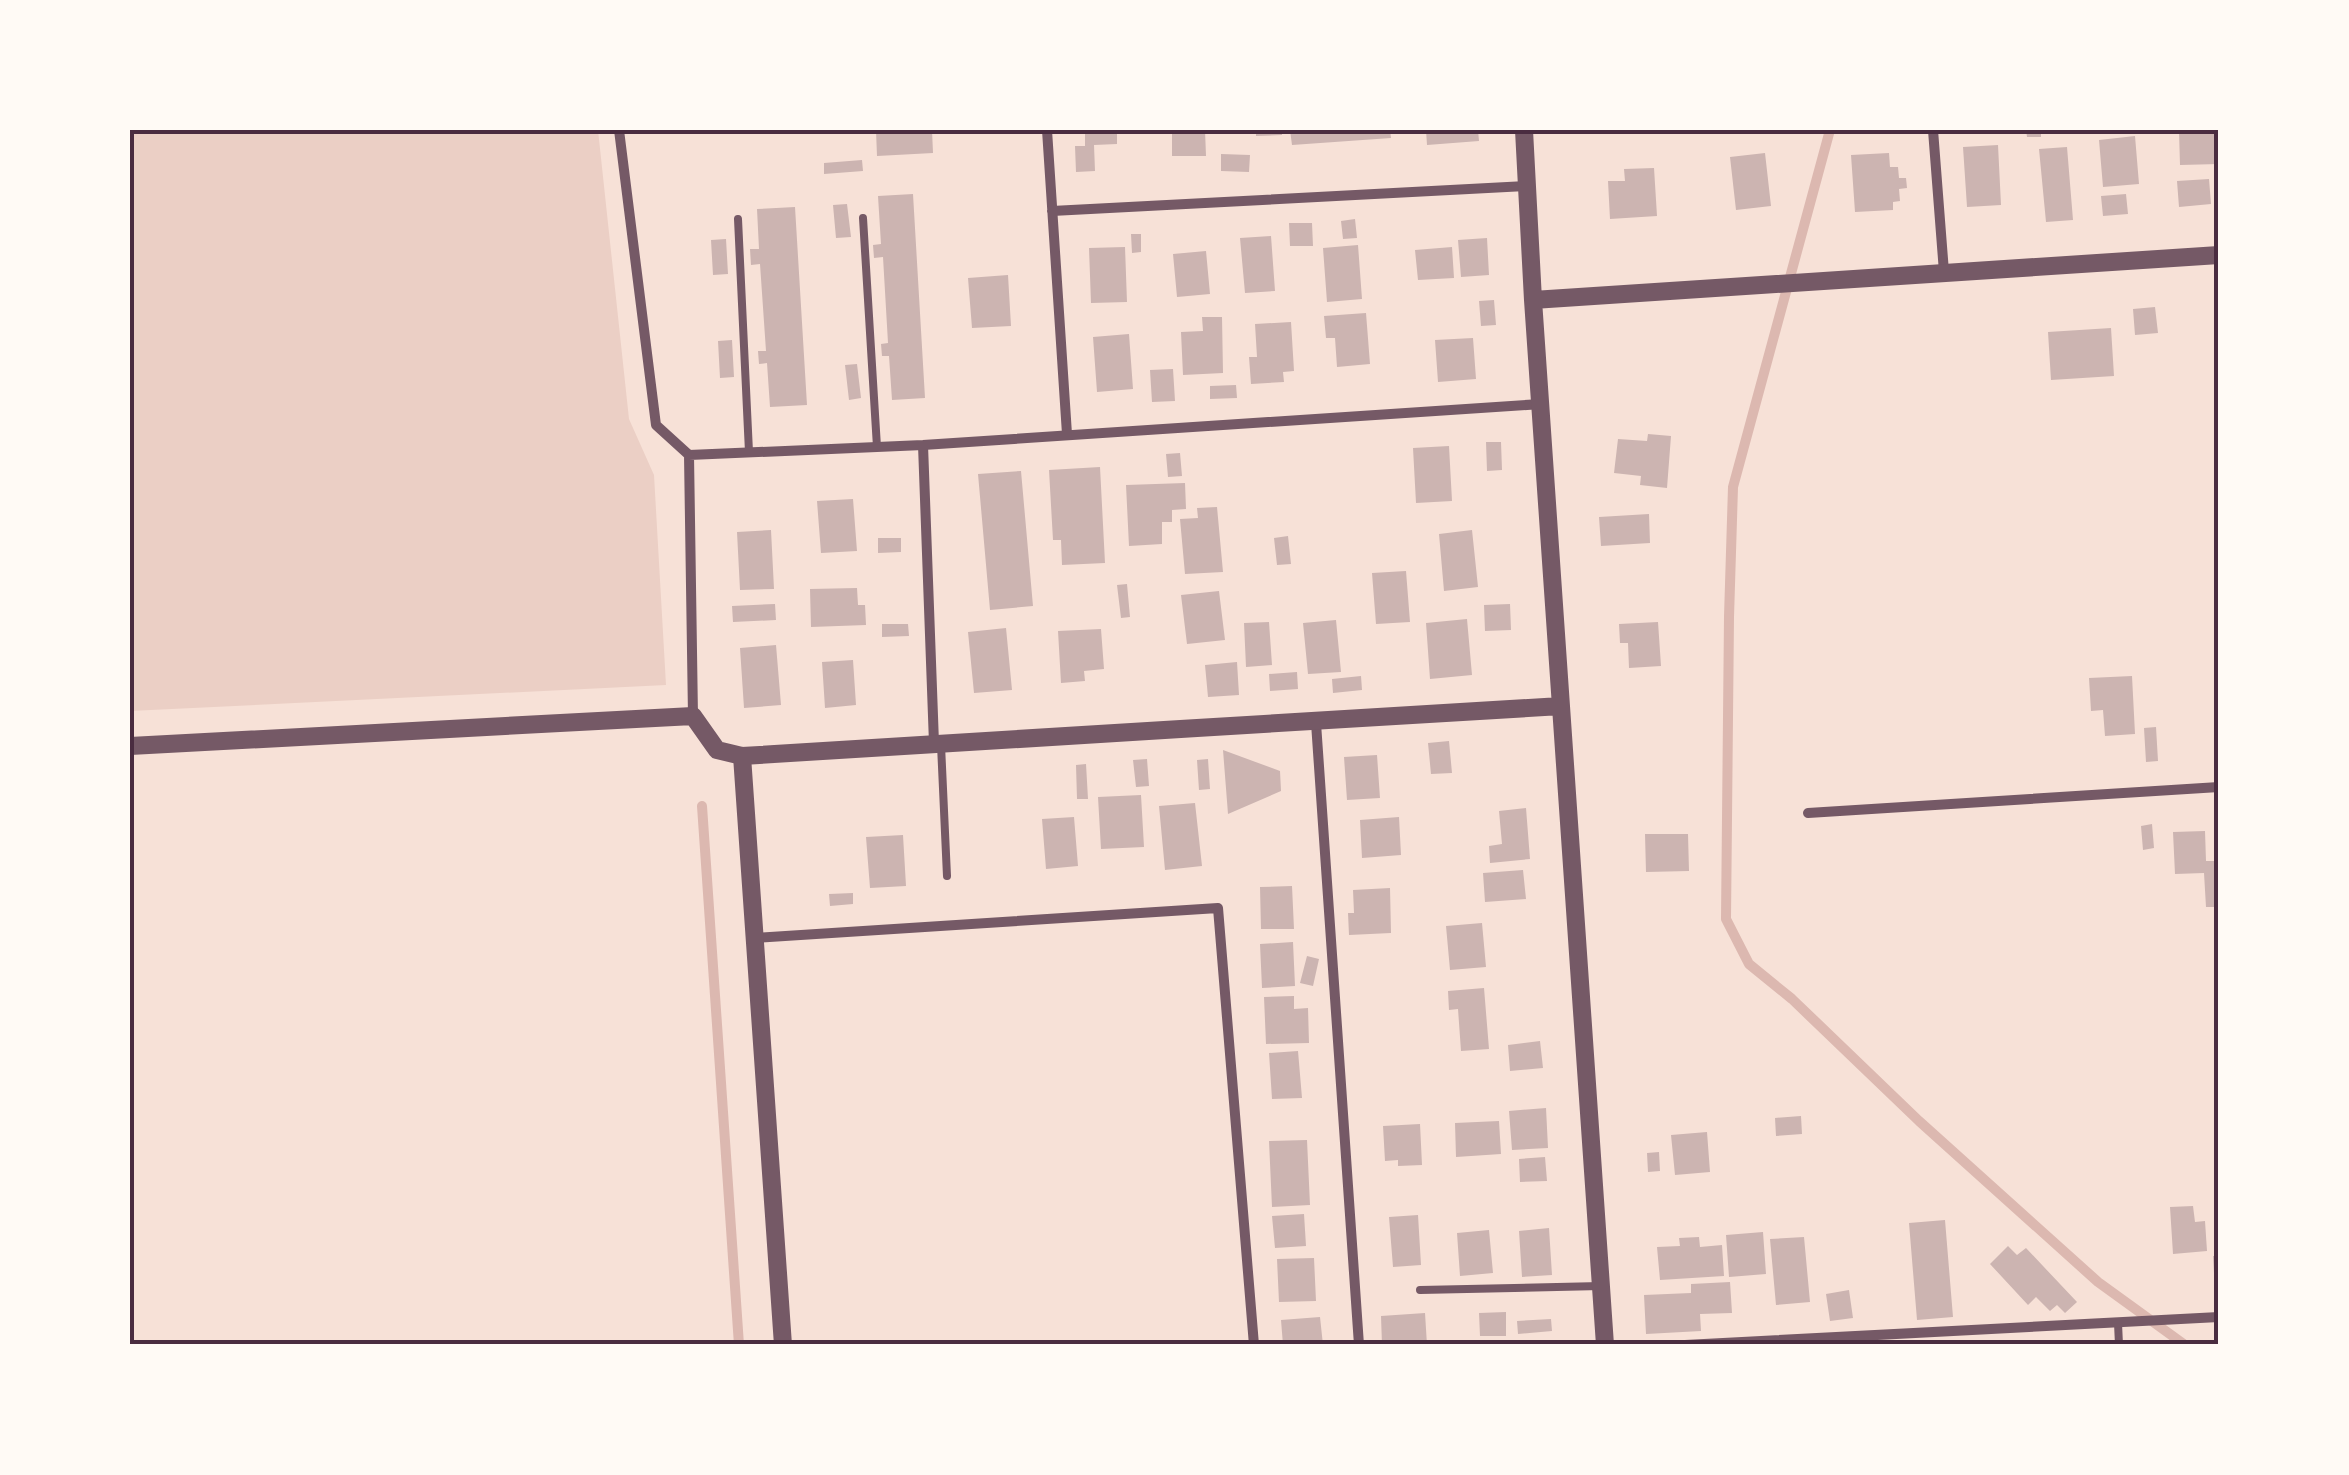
<svg xmlns="http://www.w3.org/2000/svg" width="2349" height="1475" viewBox="0 0 2349 1475" font-family="'IBM Plex Sans',sans-serif">
<style>
.green{fill:#ebcfc5}
.lines{fill:none;stroke-linecap:round;stroke-linejoin:round}
.stream{stroke:#dcb8b0;stroke-width:10}
.building{fill:#ccb4b1}
.service{stroke:#755966;stroke-width:8}
.minor{stroke:#755966;stroke-width:10}
.tertiary{stroke:#755966;stroke-width:18}
.neatline{fill:none;stroke:#4a2c40;stroke-width:4}
</style>
<rect width="100%" height="100%" fill="#f7e1d7"/>
<!-- green -->
<path class="green" d="M130 130H598L629 419 654 475 666 685 130 711Z"/>
<g class="lines">
<!-- stream -->
<path class="stream" d="M1830 130 1733 487 1729 617 1726 919 1749 964 1792 999 1919 1121 2098 1282 2185 1345
M702 806 739 1345"/>
</g>
<!-- building -->
<path class="building" d="M876 130H932L933 153 877 156Z
M1085 130H1117V144L1094 145 1095 171 1076 172 1075 146H1085Z
M1172 130H1205L1206 156H1172Z
M1256 130H1282V135L1256 136Z
M1290 130H1390L1391 138 1292 145Z
M1426 130H1478L1479 141 1427 145Z
M2026 130H2041V137H2027Z
M2219 130V164L2180 165 2179 131Z
M2135 136 2139 184 2103 187 2099 140Z
M1998 145 2001 205 1967 207 1963 147Z
M2067 147 2073 220 2046 222 2039 149Z
M1765 153 1771 206 1736 210 1730 157Z
M1889 153 1890 167H1898L1899 178H1906L1907 188 1899 189 1900 201 1893 202V210L1855 212 1851 155Z
M1221 154 1250 155 1249 172 1221 171Z
M862 160 863 171 824 174V163Z
M1654 168 1657 216 1610 219 1608 181H1625L1624 169Z
M2209 179 2211 204 2179 207 2177 181Z
M913 194 925 398 892 400 889 356H882L881 344 888 343 883 257 874 258 873 245 881 244 878 196Z
M2126 194 2128 214 2103 216 2101 196Z
M847 204 851 237 836 238 833 205Z
M795 207 807 405 770 407 767 363 759 364 758 351H766L760 264 751 265 750 249H759L757 209Z
M1355 219 1357 238 1343 239 1341 221Z
M1289 223H1312L1313 246H1290Z
M1131 234H1141V252L1132 253Z
M1271 236 1275 291 1245 293 1240 238Z
M1487 238 1489 275 1461 277 1458 240Z
M726 239 728 274 713 275 711 240Z
M1358 245 1362 299 1327 302 1323 248Z
M1125 247 1127 302 1091 303 1089 248Z
M1452 247 1454 278 1418 280 1415 250Z
M1206 251 1210 294 1177 297 1173 254Z
M1008 275 1011 326 972 328 968 278Z
M1494 300 1496 325 1481 326 1479 301Z
M2155 307 2158 333 2135 335 2133 309Z
M1366 313 1370 364 1337 367 1335 338H1326L1324 316Z
M1202 317H1222L1223 373 1183 375 1181 332 1203 331Z
M1291 322 1294 371 1283 372 1284 382 1251 384 1249 357H1257L1255 324Z
M2111 328 2114 376 2051 380 2048 332Z
M1129 334 1133 389 1097 392 1093 337Z
M1473 338 1476 379 1438 382 1435 340Z
M732 340 734 377 720 378 718 341Z
M857 364 861 398 849 400 845 365Z
M1173 369 1175 401 1152 402 1150 370Z
M1236 385 1237 398 1210 399V386Z
M1648 434 1671 436 1667 488 1640 485 1641 476 1614 473 1618 439 1647 441Z
M1486 442H1501L1502 470 1487 471Z
M1449 446 1452 501 1416 503 1413 448Z
M1180 453 1182 476 1168 477 1166 454Z
M1100 467 1105 563 1062 565 1061 540H1053L1049 470Z
M1021 471 1033 606 990 610 978 474Z
M1185 483 1186 509 1172 510V522H1162V544L1129 546 1126 485Z
M853 499 857 551 821 553 817 501Z
M1217 507 1223 572 1185 574 1180 519 1198 518 1197 508Z
M1649 514 1650 543 1601 546 1599 517Z
M771 530 774 589 740 590 737 532Z
M1472 530 1478 587 1444 591 1439 534Z
M1288 536 1291 564 1277 565 1274 538Z
M878 538H901V552L878 553Z
M1406 571 1410 622 1376 624 1372 573Z
M1127 584 1130 617 1121 618 1117 585Z
M857 588 858 605H865L866 625 811 627 810 589Z
M1219 591 1225 640 1187 644 1181 595Z
M775 604 776 620 733 622 732 606Z
M1510 604 1511 630 1485 631 1484 605Z
M1467 619 1472 675 1430 679 1426 623Z
M1336 620 1341 672 1308 674 1303 623Z
M1269 622 1272 665 1246 667 1244 623Z
M1658 622 1661 666 1629 668 1628 643H1620L1619 624Z
M882 624H908L909 636 882 637Z
M1006 628 1012 690 974 693 968 632Z
M1101 629 1104 669 1084 671 1085 681 1061 683 1058 631Z
M776 645 781 705 744 708 740 648Z
M853 660 856 705 825 708 822 662Z
M1237 662 1239 695 1208 697 1205 665Z
M1297 672 1298 689 1270 691 1269 674Z
M1361 676 1362 690 1333 693 1332 679Z
M2132 676 2135 734 2105 736 2103 710 2091 711 2089 678Z
M2156 727 2158 761 2146 762 2144 728Z
M1449 741 1452 773 1431 774 1428 743Z
M1223 750 1280 771 1281 791 1228 814Z
M1377 755 1380 798 1347 800 1344 757Z
M1147 759 1149 786 1136 787 1133 760Z
M1208 759 1210 789 1199 790 1197 760Z
M1086 764 1088 799H1077L1076 765Z
M1141 795 1144 847 1101 849 1098 797Z
M1195 803 1202 866 1165 870 1159 806Z
M1526 808 1530 859 1490 863 1489 846 1502 844 1499 811Z
M1074 817 1078 866 1046 869 1042 819Z
M1399 817 1401 855 1362 858 1360 820Z
M2152 824 2154 848 2143 850 2141 826Z
M2205 831 2206 861H2219V907H2206L2204 873 2175 874 2173 832Z
M1645 834H1688L1689 871 1646 872Z
M903 835 906 886 870 888 866 837Z
M1523 870 1526 899 1485 902 1483 873Z
M1292 886 1294 929H1261L1260 887Z
M1390 888 1391 933 1349 935 1348 913H1354L1353 890Z
M853 893V904L830 906 829 894Z
M1482 923 1486 967 1450 970 1446 926Z
M1293 942 1295 986 1262 988 1260 944Z
M1307 956 1319 959 1313 986 1300 983Z
M1484 988 1489 1049 1461 1051 1458 1009 1449 1010 1448 991Z
M1294 996V1009L1308 1008 1309 1043 1266 1044 1264 997Z
M1540 1041 1543 1068 1510 1071 1508 1045Z
M1298 1051 1302 1098 1272 1099 1269 1053Z
M1546 1108 1548 1148 1512 1150 1509 1111Z
M1801 1116 1802 1134 1776 1136 1775 1118Z
M1499 1121 1501 1154 1456 1157 1455 1123Z
M1420 1124 1422 1165 1398 1166V1160L1385 1161 1383 1126Z
M1707 1132 1710 1172 1675 1175 1671 1135Z
M1307 1140 1310 1205 1272 1207 1269 1141Z
M1659 1152 1660 1171 1648 1172 1647 1153Z
M1545 1157 1547 1181 1520 1182 1519 1159Z
M2193 1206 2195 1222 2205 1221 2207 1251 2173 1254 2170 1207Z
M1304 1214 1306 1246 1275 1248 1272 1216Z
M1418 1215 1421 1265 1393 1267 1389 1217Z
M1945 1220 1953 1317 1917 1320 1909 1223Z
M1549 1228 1552 1275 1522 1277 1519 1231Z
M1489 1230 1493 1273 1460 1276 1457 1233Z
M1763 1232 1766 1274 1729 1277 1726 1235Z
M1699 1237 1700 1247 1722 1245 1724 1276 1660 1280 1657 1247 1680 1246 1679 1238Z
M1804 1237 1810 1302 1776 1305 1770 1239Z
M2008 1246 2017 1255 2026 1248 2077 1302 2065 1313 2057 1305 2050 1311 2036 1297 2028 1305 1990 1264Z
M2213 1256H2219V1289L2215 1290Z
M1314 1258 1316 1301 1279 1302 1277 1259Z
M1730 1282 1732 1313 1700 1314 1701 1331 1646 1334 1644 1295 1691 1293V1284Z
M1849 1290 1853 1318 1830 1321 1826 1294Z
M1506 1312V1336H1480L1479 1313Z
M1425 1313 1427 1345H1382L1381 1316Z
M1320 1317 1323 1345H1283L1281 1320Z
M1551 1319 1552 1331 1518 1334 1517 1321Z"/>
<g class="lines">
<!-- service -->
<path class="service" d="M863 218 877 447
M738 219 749 452
M941 745 947 876
M1420 1290 1601 1286
M2118 1323 2119 1345"/>
<!-- minor -->
<path class="minor" d="M619 130 656 425 689 455 923 445 1541 404
M1047 130 1067 434
M1933 130 1944 272
M1052 211 1528 186
M923 445 934 743
M689 455 693 716
M1316 723 1359 1345
M1808 813 2219 787
M754 938 1218 908 1254 1345
M1685 1345 2219 1317"/>
<!-- tertiary -->
<path class="tertiary" d="M1524 130 1533 300 1605 1345
M1533 300 2219 255
M130 746 693 716 717 750 742 756C1015 737 1288 724 1561 706
M742 756 783 1345"/>
</g>
<!-- border -->
<rect width="2349" height="1475" fill="none" stroke="#fffaf5" stroke-width="265"/>
<rect x="132" y="132" width="2084" height="1210" class="neatline"/>
</svg>
